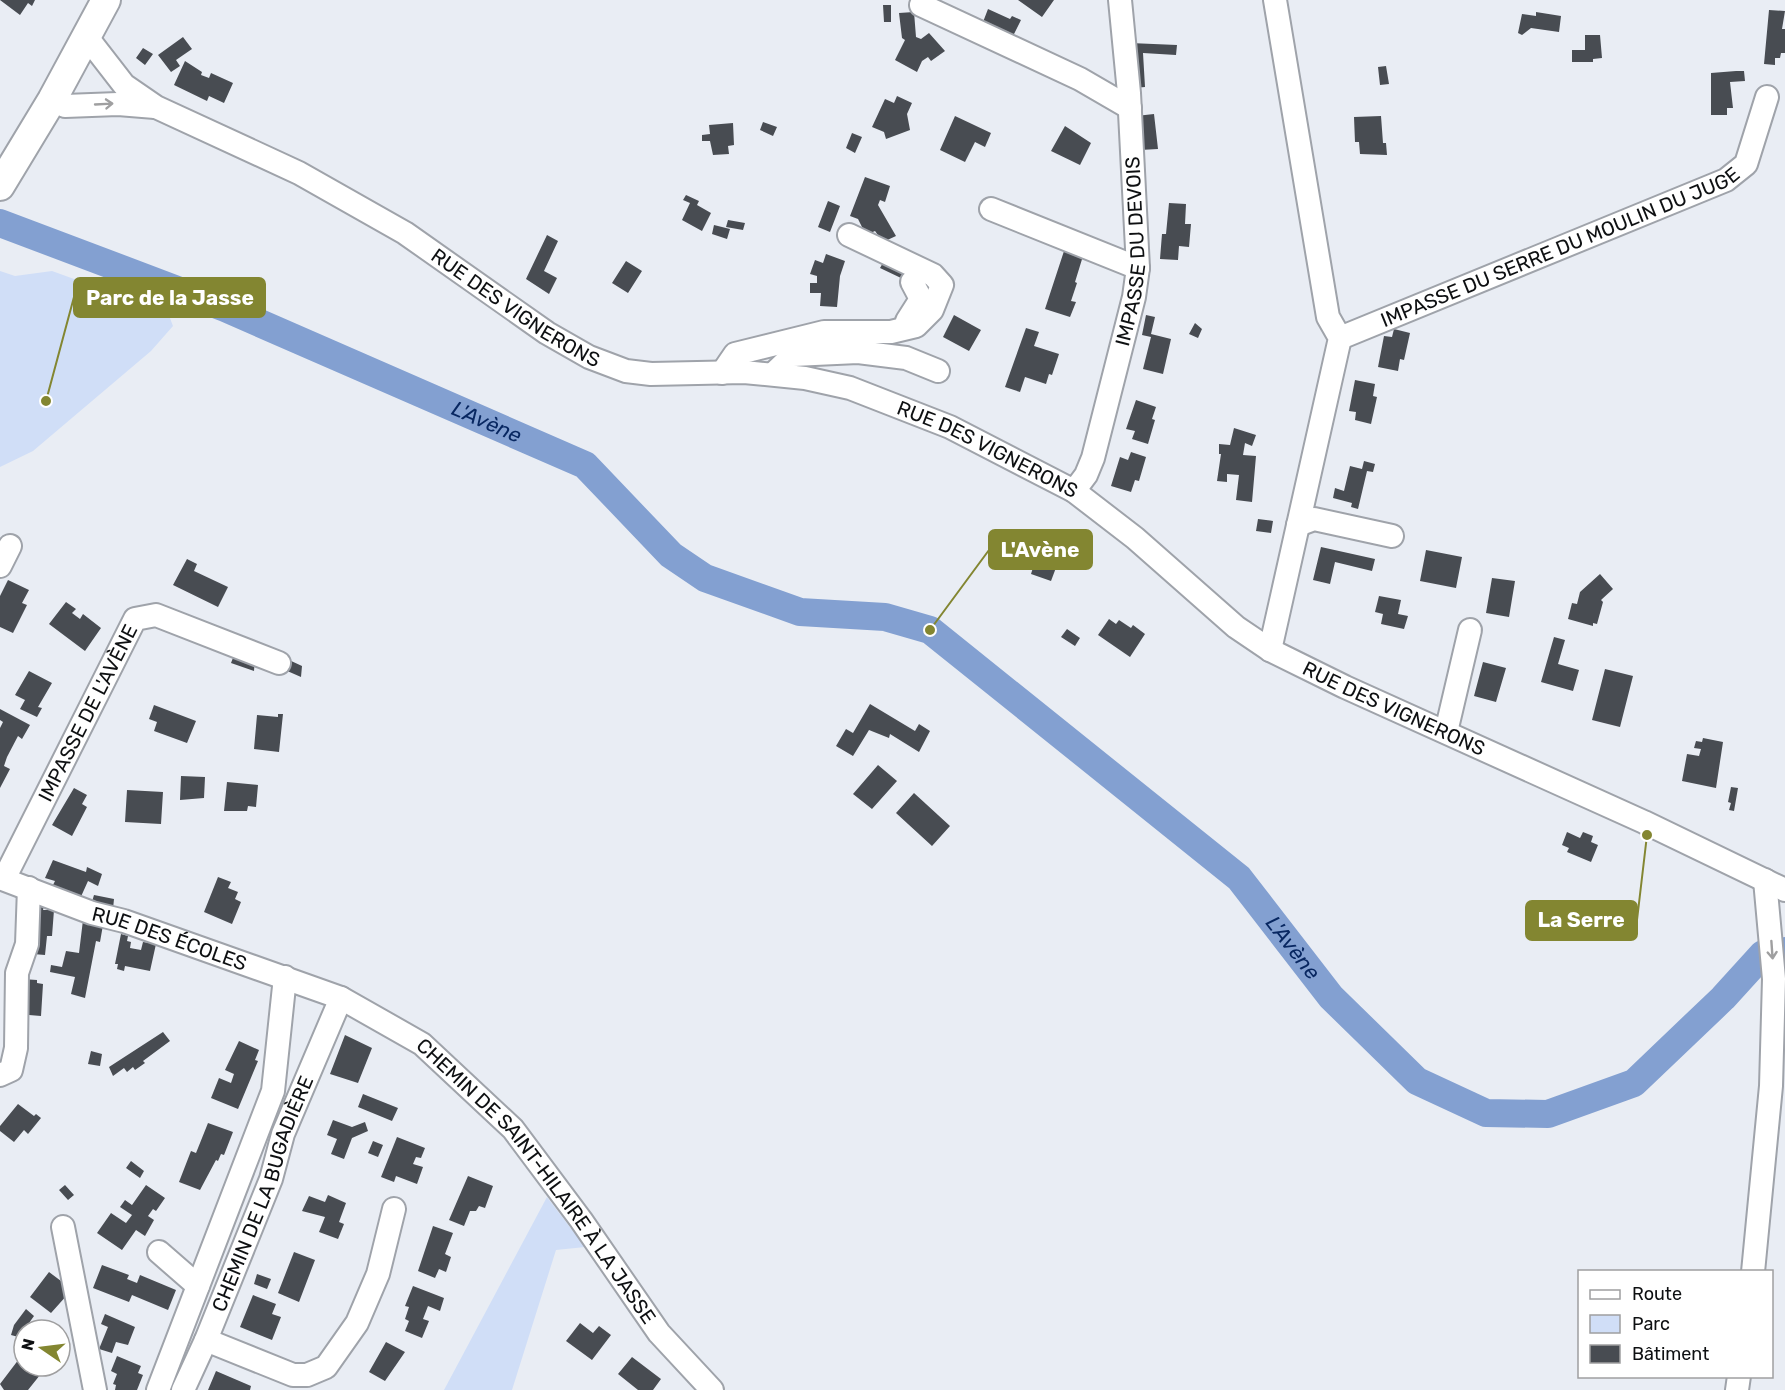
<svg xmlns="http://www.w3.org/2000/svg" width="1785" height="1390" viewBox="0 0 1785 1390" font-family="Rubik,sans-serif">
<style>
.green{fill:#d0def7}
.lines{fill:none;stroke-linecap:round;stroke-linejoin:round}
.river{stroke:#83a0d1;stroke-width:28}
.building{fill:#484c52}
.minor-casing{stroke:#9fa3aa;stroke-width:26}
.major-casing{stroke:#9fa3aa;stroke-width:32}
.minor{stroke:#fff;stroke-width:22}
.major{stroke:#fff;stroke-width:28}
.oneway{stroke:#9f9fa0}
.labels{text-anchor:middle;stroke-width:6;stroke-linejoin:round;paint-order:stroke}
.street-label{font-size:20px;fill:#0e1012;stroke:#fff}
.water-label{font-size:21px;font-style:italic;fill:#082761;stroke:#fff}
.leader{fill:none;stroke:#838631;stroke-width:2}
.callout-dot{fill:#838631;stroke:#fff;stroke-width:2}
.callout{fill:#838631;stroke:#838631;stroke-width:2}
.callout-label{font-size:21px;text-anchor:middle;font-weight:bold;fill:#fff}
</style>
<rect width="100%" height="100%" fill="#e9edf4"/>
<!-- green -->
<path class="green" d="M0 271 15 276 52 271 168 313 173 326 151 351 33 451 0 467Z
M547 1197 585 1247 556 1250 512 1390H444Z"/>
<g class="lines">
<!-- river -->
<path class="river" id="s1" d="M0 223 225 308 585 465 671 555 705 578 800 612 885 617 930 630 1239 878 1331 997 1417 1081 1486 1113 1548 1114 1634 1083 1723 998 1763 954 1785 951"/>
</g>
<!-- building -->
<path class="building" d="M0 0H35L32 6 28 3 20 15Z
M1018 0H1054L1042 17Z
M883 5H891V22H884Z
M988 9 1010 19 1012 16 1021 20 1013 36 983 22Z
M1769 10 1785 11 1782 29H1785V53H1781L1780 58H1775V65L1764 64Z
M914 12 916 37 921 39 929 33 945 51 931 61 928 57 922 61 917 72 895 60 905 40 902 38 899 13Z
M1536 12 1561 16 1559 32 1531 28 1522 35 1518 33 1522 14 1536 16Z
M1585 35H1600L1602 58 1593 59V62H1572V50H1585Z
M183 37 192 49 176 60 180 66 171 72 158 55Z
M1130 43 1177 45 1176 55 1143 53 1145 87 1134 88Z
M143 48 153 54 145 65 136 58Z
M185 61 202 72 201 75 209 78 211 73 233 83 224 103 209 96 207 101 174 85Z
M1386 66 1389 84 1380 85 1378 67Z
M1736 71H1744L1745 81 1730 82 1733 108H1727V115H1711V73Z
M897 96 912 103 907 114 910 130 886 139 884 132 872 127 885 99 894 103Z
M1154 114 1158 149 1140 150 1136 116Z
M955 116 991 133 985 147 975 142 965 162 940 150Z
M1381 116 1383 143H1386L1387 155 1360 154 1359 142H1355L1354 117Z
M763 122 777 127 773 136 760 130Z
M733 123 734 145 728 146 729 154 713 155 710 141H702V135L710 134 709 125Z
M1065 126 1091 143 1080 165 1051 151Z
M852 133 862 137 855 153 846 148Z
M865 177 890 186 885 202 880 200 878 205 896 236 883 242 875 231 866 235 858 219 850 216Z
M686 195 699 201 697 205 711 213 702 231 682 220 690 203 683 200Z
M828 201 840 206 830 232 818 227Z
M1169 203 1186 204 1185 224H1191L1189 247 1179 246 1178 260 1160 259 1162 234H1166Z
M728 220 745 223 743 230 726 227Z
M714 225 730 229 727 239 712 234Z
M547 235 558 241 544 271 557 278 549 294 526 279Z
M1065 248 1083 256 1075 282 1077 283 1071 301 1076 302 1070 317 1045 309Z
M826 254 845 261 840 276 837 307 820 306 821 293H810V283H817V276L810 274 815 260 823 263Z
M626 261 642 271 628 293 612 283Z
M884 261 906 267 901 278 880 268Z
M954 315 981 330 969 351 943 337Z
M1146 315 1155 317 1151 334 1171 339 1163 374 1143 369 1151 337 1142 335Z
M1195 323 1202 329 1198 338 1189 334Z
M1026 328 1039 332 1034 346 1059 354 1052 375 1049 374 1046 384 1025 377 1020 392 1005 387Z
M1394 329 1410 333 1404 360 1400 359 1398 371 1378 367 1384 336 1392 337Z
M1355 380 1375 384 1373 396 1377 397 1371 424 1355 420 1356 412 1349 411Z
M1136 400 1156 407 1152 419 1155 420 1148 444 1132 439 1135 431 1126 429Z
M1234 428 1256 435 1252 446 1245 443 1243 455 1256 456 1252 502 1236 500 1239 475 1227 474V482L1217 481 1221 454H1219V444L1230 445Z
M1131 452 1146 457 1139 481 1135 480 1131 492 1111 486 1120 457 1128 460Z
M1364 461 1375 464 1373 472 1367 471 1358 509 1351 507 1352 503 1333 498 1335 488 1344 491 1350 466 1362 469Z
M1258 519 1273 521 1271 533 1256 531Z
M1041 533 1068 543 1060 566 1057 565 1051 581 1031 574 1036 558 1033 557Z
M1321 547 1375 559 1372 571 1335 562 1330 584 1313 580Z
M1426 550 1462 557 1456 588 1420 581Z
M187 559 197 564 194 571 228 587 218 607 173 585Z
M1600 574 1613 589 1601 600 1603 602 1597 624 1593 623V626L1568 619 1572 603 1577 604 1580 592Z
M1492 578 1515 581 1509 617 1486 613Z
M8 580 29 590 22 603 27 605 13 633 0 627V596Z
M1379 596 1401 600 1398 614 1408 616 1404 629 1381 624 1383 614 1375 612Z
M66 602 76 609 72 613 80 619 83 614 101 628 85 651 49 624Z
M1109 619 1116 624 1119 620 1131 628 1133 625 1145 634 1130 657 1098 635Z
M1067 629 1080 638 1075 646 1061 637Z
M1554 637 1565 640 1558 664 1579 670 1573 691 1541 682Z
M236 650 255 657 254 671 231 663Z
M289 660 302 666 301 677 285 670Z
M1483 662 1506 668 1496 702 1474 696Z
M1605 669 1633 676 1620 727 1592 720Z
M29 671 52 683 38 707 42 708 37 717 20 709 25 700 15 695Z
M870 704 915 731 919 724 930 731 919 752 890 734 889 738 869 730 853 756 836 746 846 729 853 733Z
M154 705 196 721 187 743 154 731 157 722 149 719Z
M0 709 30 725 22 739 18 736 7 757 4 766 10 769 0 788V728L3 722 0 720Z
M278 714H283L279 752 254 749 257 715 278 717Z
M1703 738 1723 742 1716 788 1682 781 1687 754 1699 756 1701 749 1694 748 1696 741 1702 742Z
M878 765 897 781 872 809 853 794Z
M181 776 205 777 204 798 180 800Z
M227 782 258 785 256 807 248 806 247 811H224Z
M1731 787 1738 788 1734 811 1729 810 1731 803 1728 802Z
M74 788 87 795 82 804 87 807 72 836 52 825Z
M127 790 163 792 161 824 125 822Z
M914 793 950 826 932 846 896 813Z
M1567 832 1580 838 1583 832 1593 836 1591 842 1598 845 1591 862 1567 852 1569 848 1562 845Z
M53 860 86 872 87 867 102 874 98 886 88 881 79 901 53 885 55 881 45 878Z
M218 877 231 882 228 888 238 892 235 899 241 902 232 924 204 912Z
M94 895 114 899 113 909 91 905Z
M37 900 45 903 43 910H54L52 936H47L45 955 33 954Z
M83 920 103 925 100 942 96 941 85 998 71 994 75 977 50 972 51 965 62 967 66 951 79 953Z
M121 934 128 936 127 941 131 942 130 948 141 950 143 942 156 944 150 971 125 966 124 971 117 969 118 964H115Z
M22 979 37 980V983L43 984 41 1016 29 1015V1018H25L29 993 21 992Z
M163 1032 170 1041 143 1061 145 1063 135 1070 133 1067 127 1072 124 1068 113 1076 109 1067Z
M345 1035 372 1048 358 1083 330 1074Z
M239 1041 259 1050 255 1060 258 1061 238 1109 211 1098 219 1078 231 1083 234 1074 225 1070Z
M91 1051 102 1054 100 1066 88 1064Z
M363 1094 398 1108 392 1121 358 1107Z
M18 1104 34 1116 36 1114 41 1118 28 1134 24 1130 14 1142 0 1131V1126Z
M333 1120 352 1127 365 1122 368 1131 352 1138 344 1159 331 1154 337 1139 327 1135Z
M208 1123 233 1132 224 1155 221 1154 218 1161 216 1160 200 1190 179 1182 191 1151 196 1153Z
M397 1137 425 1148 421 1158 416 1157 413 1164 423 1167 417 1184 396 1176 394 1182 381 1177Z
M373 1141 383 1145 378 1157 368 1153Z
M131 1161 144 1171 140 1178 126 1168Z
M468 1176 493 1186 485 1208 479 1206 476 1211H470L464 1226 449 1220Z
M65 1185 74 1195 68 1200 59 1190Z
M146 1185 165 1198 156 1211 153 1209 148 1216 154 1220 145 1236 136 1230 122 1250 97 1233 111 1213 126 1223 132 1215 120 1207 125 1200 132 1205Z
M328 1195 346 1203 339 1222 344 1224 338 1239 319 1232 325 1217 302 1211 309 1196 325 1202Z
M433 1226 453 1233 445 1254 451 1257 446 1272 439 1269 435 1278 418 1271Z
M294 1252 315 1260 299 1302 278 1293Z
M102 1265 129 1275 127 1279 137 1283 140 1275 176 1290 168 1310 132 1295 129 1302 93 1288Z
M49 1272 61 1281 64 1277 68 1294 51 1313 30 1297Z
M257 1274 271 1279 267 1289 254 1284Z
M413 1286 444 1298 440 1311 428 1306 423 1319 429 1321 422 1338 405 1331 409 1321 405 1319 409 1307 405 1306Z
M253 1295 276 1304 272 1314 281 1317 272 1340 240 1327Z
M26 1309 34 1316 24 1330 22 1338 11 1335 14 1325Z
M105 1314 135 1327 128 1345 116 1342 112 1353 99 1349 108 1327 101 1324Z
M580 1323 593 1333 599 1326 611 1335 592 1360 566 1341Z
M386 1342 405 1352 385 1381 369 1372Z
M117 1356 141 1366 138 1373 143 1375 137 1390H115L116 1385 113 1384 117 1374 111 1371Z
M632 1357 661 1379 653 1390H638L618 1374Z
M19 1359 24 1366 40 1375 28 1390H4L0 1384Z
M216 1371 251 1386 250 1390H208Z"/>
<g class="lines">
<defs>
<g id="minor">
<path d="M921 5 1080 79 1130 108"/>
<path id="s2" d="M86 36 124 85 156 107 299 173 405 233 547 333 589 357 626 371 651 374 744 372 805 378 850 388 950 427 1074 491 1135 538 1236 627 1270 650 1345 687 1644 822 1785 890"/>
<path d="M52 100 65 106 118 104 155 107"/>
<path d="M991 209 1138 268"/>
<path d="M907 321 921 299 912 282"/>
<path id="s3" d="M1340 338 1726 180 1746 164 1767 97"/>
<path d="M722 373 735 354 824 332H891L916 326 932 310 942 285 933 275 849 235"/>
<path d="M773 374 793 355 858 352 906 358 938 371"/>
<path id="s4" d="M1074 491 1086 475 1093 458 1134 297 1138 268 1129 93 1120 0"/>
<path d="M1298 525 1314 519 1392 536"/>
<path d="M0 566 10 546"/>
<path d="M1270 650 1340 338 1328 317 1275 0"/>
<path d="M1446 732 1470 630"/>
<path id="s5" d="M0 878 92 913 124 921 341 998 422 1044 513 1129 581 1220 659 1333 712 1390"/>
<path id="s6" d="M4 879 135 619 156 615 279 663"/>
<path d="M0 1075 11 1070 16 1048 17 973 27 944 29 888"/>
<path d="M63 1227 95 1390"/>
<path d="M159 1252 198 1286"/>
<path d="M1753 1272 1771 1086 1774 979 1765 880"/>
<path d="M206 1340 293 1375H307L326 1367 357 1323 378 1274 394 1209"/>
<path d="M158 1390 273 1091 285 977"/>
<path id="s7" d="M183 1390 206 1340 271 1179 283 1134 341 998"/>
<path d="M1737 1390 1739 1376"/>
</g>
<path id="major" d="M0 186 52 100 106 0"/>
</defs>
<!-- minor casing -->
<use href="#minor" class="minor-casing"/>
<!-- major casing -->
<use href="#major" class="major-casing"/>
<!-- minor -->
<use href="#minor" class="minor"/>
<!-- major -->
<use href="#major" class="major"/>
</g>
<!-- one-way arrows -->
<defs><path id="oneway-shaft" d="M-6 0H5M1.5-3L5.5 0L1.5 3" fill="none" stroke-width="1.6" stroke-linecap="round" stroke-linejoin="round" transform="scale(1.5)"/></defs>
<g class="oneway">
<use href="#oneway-shaft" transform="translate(104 104) rotate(-3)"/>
<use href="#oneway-shaft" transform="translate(1772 950) rotate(86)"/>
</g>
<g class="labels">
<!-- street labels -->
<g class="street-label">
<text dy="7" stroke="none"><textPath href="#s3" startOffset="238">IMPASSE DU SERRE DU MOULIN DU JUGE</textPath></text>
<text dy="7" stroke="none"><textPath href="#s4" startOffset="250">IMPASSE DU DEVOIS</textPath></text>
<text dy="7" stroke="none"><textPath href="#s2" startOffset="514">RUE DES VIGNERONS</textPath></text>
<text dy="7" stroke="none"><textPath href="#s2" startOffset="1018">RUE DES VIGNERONS</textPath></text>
<text dy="7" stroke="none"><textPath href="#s2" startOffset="1504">RUE DES VIGNERONS</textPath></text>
<text dy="7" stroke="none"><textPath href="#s6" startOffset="186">IMPASSE DE L'AVÈNE</textPath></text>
<text dy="7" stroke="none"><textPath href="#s5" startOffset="180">RUE DES ÉCOLES</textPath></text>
<text dy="7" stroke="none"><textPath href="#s5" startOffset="634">CHEMIN DE SAINT-HILAIRE À LA JASSE</textPath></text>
<text dy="7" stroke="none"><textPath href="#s7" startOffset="212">CHEMIN DE LA BUGADIÈRE</textPath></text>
</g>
<!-- water labels -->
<g class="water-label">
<text dy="7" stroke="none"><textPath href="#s1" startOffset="526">L'Avène</textPath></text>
<text dy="7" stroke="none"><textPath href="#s1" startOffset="1516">L'Avène</textPath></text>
</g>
</g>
<!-- callouts -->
<path class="leader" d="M46 401L74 297M930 630L989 550M1647 835L1637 920"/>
<g class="callout-dot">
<circle cx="46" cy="401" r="6"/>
<circle cx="930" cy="630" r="6"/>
<circle cx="1647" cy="835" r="6"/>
</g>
<g class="callout">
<rect x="74" y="278" width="191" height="39" rx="6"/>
<rect x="989" y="530" width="103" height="39" rx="6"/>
<rect x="1526" y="901" width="111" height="39" rx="6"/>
</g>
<g class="callout-label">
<text x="170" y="305">Parc de la Jasse</text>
<text x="1040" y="557">L'Avène</text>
<text x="1581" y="927">La Serre</text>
</g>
<!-- legend -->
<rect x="1578" y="1270" width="195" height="108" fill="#ffffff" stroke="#9f9fa0" stroke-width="1.5"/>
<rect x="1590" y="1290" width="30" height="9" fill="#ffffff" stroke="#9f9fa0" stroke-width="1.5"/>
<text x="1632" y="1300" font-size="18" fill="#0e1012">Route</text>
<rect x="1590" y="1315" width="30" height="18" fill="#d0def7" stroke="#9f9fa0" stroke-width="1.5"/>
<text x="1632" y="1330" font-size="18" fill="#0e1012">Parc</text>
<rect x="1590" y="1345" width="30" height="18" fill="#484c52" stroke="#9f9fa0" stroke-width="1.5"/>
<text x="1632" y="1360" font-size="18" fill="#0e1012">Bâtiment</text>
<!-- north arrow -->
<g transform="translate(42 1348) rotate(284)"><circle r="28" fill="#ffffff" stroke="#9f9fa0" stroke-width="1.5"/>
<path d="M0-4.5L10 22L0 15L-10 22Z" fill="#838631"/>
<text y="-9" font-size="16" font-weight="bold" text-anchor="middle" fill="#0e1012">N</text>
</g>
</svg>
